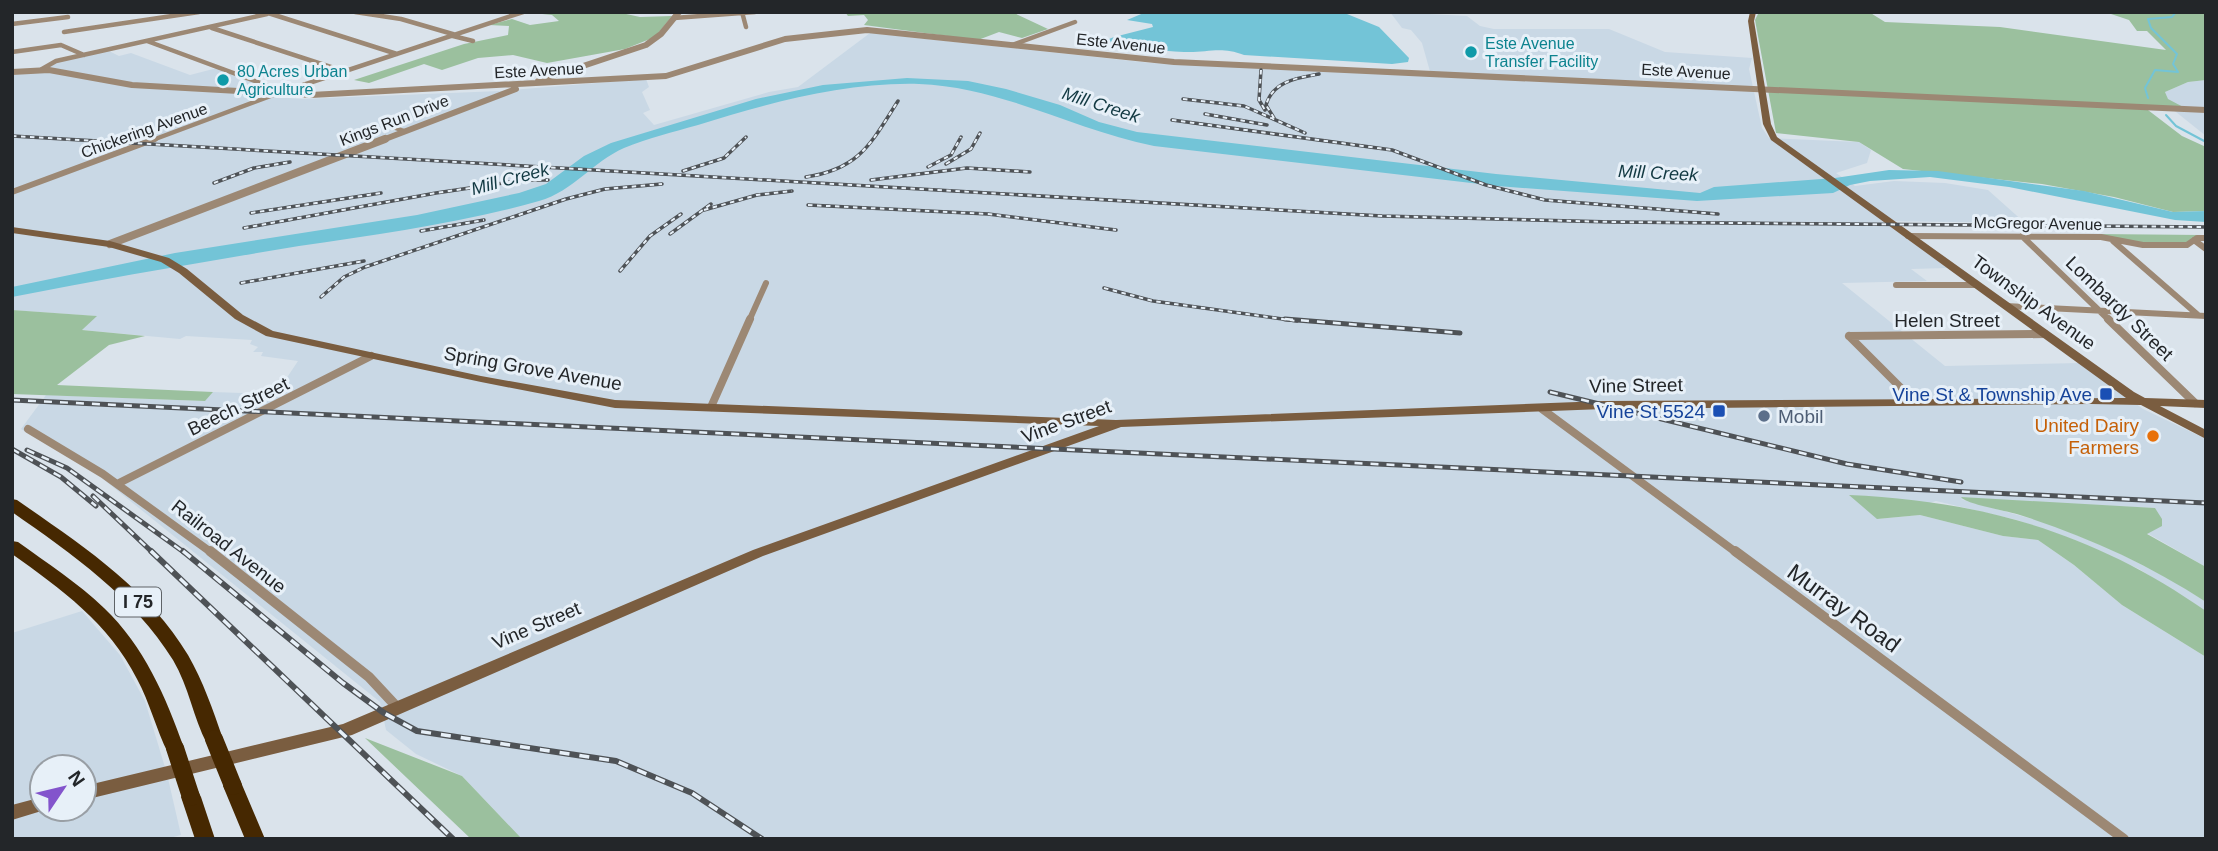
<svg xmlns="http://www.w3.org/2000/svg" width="2218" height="851" viewBox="0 0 2218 851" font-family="Helvetica,sans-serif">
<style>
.built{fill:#c9d8e5;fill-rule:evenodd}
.green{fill:#9bc09e}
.water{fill:#73c4d7}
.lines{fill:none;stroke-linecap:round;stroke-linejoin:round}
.stream{stroke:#73c4d7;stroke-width:2}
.minor-far3{stroke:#9c8874;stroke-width:4.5}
.minor-far2{stroke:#9c8874;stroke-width:6}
.minor-far1{stroke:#9c8874;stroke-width:8}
.minor{stroke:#9c8874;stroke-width:10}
.tertiary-far1{stroke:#9c8874;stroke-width:6}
.tertiary{stroke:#9c8874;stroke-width:8}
.secondary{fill:#7a5d40;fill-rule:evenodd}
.motorway{fill:#462801;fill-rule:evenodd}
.rail-far2-casing{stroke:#4e5256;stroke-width:3.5}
.rail-far1-casing{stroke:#4e5256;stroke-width:5}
.rail-casing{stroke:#4e5256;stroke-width:6}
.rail-far2{stroke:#e7f0f8;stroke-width:2;stroke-dasharray:4.5;stroke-linecap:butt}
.rail-far1{stroke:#e7f0f8;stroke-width:2.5;stroke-dasharray:8;stroke-linecap:butt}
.rail{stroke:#e7f0f8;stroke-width:3.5;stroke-dasharray:10;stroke-linecap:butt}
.motorway-bridge{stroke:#462801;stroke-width:18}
.culture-dot{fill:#0f9aa8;stroke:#e7f0f8;stroke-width:2.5}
.transit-dot{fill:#1a4fb4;stroke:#e7f0f8;stroke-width:2.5}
.service-dot{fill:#5c6f8a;stroke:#e7f0f8;stroke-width:2.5}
.food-dot{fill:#e8710a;stroke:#e7f0f8;stroke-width:2.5}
.labels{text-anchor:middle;stroke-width:6;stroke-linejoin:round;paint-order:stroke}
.far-street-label{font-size:16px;fill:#232629;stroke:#e7f0f8}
.far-culture-label{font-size:16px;fill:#0d838f;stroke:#e7f0f8;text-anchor:start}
.far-water-label{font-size:18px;font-style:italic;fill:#123942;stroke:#e7f0f8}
.shield{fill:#e7f0f8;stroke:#5e6367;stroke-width:2}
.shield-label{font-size:18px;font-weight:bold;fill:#232629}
.street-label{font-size:19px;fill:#232629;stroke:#e7f0f8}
.transit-label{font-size:19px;fill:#164399;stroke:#e7f0f8;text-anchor:end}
.service-label{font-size:19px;fill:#4e5e75;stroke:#e7f0f8;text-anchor:start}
.food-label{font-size:19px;fill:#c56008;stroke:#e7f0f8;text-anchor:end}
.near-street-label{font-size:23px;fill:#232629;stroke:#e7f0f8}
</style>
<rect width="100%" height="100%" fill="#dae3eb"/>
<!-- built -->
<path class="built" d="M1390 12 1467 16 1480 26 1494 29H1609L1665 52 1752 58 1749 69 1762 128 1769 138 1859 142 1871 150 1867 163 1836 173 1855 186 1894 181 1945 183 1988 190 2025 223 1883 221 1947 268 1911 269 1927 281 1842 283 1945 366 2081 363 2143 409 2206 439V567L2147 533 2155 508 1960 499 2047 523 2113 550 2175 582 2206 602V611L2139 569 2077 541 2017 520 1936 501 1877 519 1920 515 2003 536 2038 540 2074 565 2122 605 2206 657V839H522L462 776 416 754 386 730 380 702 98 475 21 429 46 395 204 401 213 392 267 394 288 376 298 361 261 356 263 352H253L258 347 250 344 252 340 186 336 180 339 82 330 96 316 12 310V74L37 72 53 63 109 51 119 56 131 53 190 75 217 68 263 86 248 95 302 99 500 91 646 79 649 87 642 92 650 110 643 113 654 125 769 92 798 87 870 33 1151 63 1431 75 1422 43 1411 30 1402 28Z
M2206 80V136L2171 108 2165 92 2188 82Z
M82 611 120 655 145 701 167 774 181 835 166 839H12V633ZM42 767H84V809H42Z"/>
<!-- green -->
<path class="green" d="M523 12H617L640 17 672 16 655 37 625 49 547 63 513 55 478 58 442 70 424 64 369 83 354 80 464 44 508 35 509 26 489 25 512 19 530 25 559 21 552 15Z
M845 12H1012L1048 29 1022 38 999 32 978 40 864 25 868 20 864 15 848 16Z
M1759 12H1869L1885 22 2000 27 2166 50 2147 31H2137L2129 20 2105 12H2206V80L2188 82 2165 92 2168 99 2187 109 2144 107 2182 136 2206 147V211L2173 212 2114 197 2042 184 1903 169 1859 142 1776 133 1755 20Z
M2096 234 2202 235C2180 253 2122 243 2096 234Z
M12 310 97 316 82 330 145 336 109 345 57 385 213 392 205 401 12 394Z
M1849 495C1984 501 2094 533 2206 611V657L2122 605 2074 565 2038 540 2003 536 1920 515 1877 519Z
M1961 497 2155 508 2162 519V526L2147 534 2206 567V602C2148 564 2086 536 2020 515 2008 511 1965 504 1961 497Z
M365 738 462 776 522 839H471Z"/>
<!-- water -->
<path class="water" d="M1146 12 1347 14 1379 27 1409 58 1408 62 1392 64 1244 55C1220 46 1208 53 1184 52 1159 51 1136 47 1111 43L1109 39 1114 37 1153 27 1152 24 1127 20Z
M907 78 968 81 1006 89 1060 105 1099 122 1137 132 1496 174 1700 193 1714 187 1835 178 1889 170 1938 171 2084 191 2173 212 2206 211V222L2175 220 2009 187 1930 177 1870 181 1850 185 1833 193 1697 201 1497 186 1154 146C1074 130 1002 87 919 84 844 82 769 103 698 125 673 132 648 138 624 148 592 162 574 191 539 201 461 223 379 234 299 246 203 262 108 278 12 297V287L175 253 417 215 519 193 546 184 584 156 611 143 756 99 823 85Z"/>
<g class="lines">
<!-- stream -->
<path class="stream" d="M2148 98 2145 88 2155 70 2178 72 2173 64 2177 54 2151 28 2148 19 2172 17 2176 12
M2166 115 2176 126 2206 142"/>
<!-- minor-far3 -->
<path class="minor-far3" d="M265 12 397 54
M355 12 401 19 456 35
M742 12 746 27
M674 18 755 12
M12 24 68 17
M212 28 343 71
M64 32 199 12
M453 36 473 41
M147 41 271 87
M61 45 84 55
M1012 45 1075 22
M12 52 61 45
M42 69 56 61 267 14
M387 125 404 131
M150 141 276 94 523 12"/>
<!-- minor-far2 -->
<path class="minor-far2" d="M12 192 155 139
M1908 236 2101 237 2143 245H2187L2197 238H2206
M2022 236 2110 321
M2194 240 2206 249
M2113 241 2198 315
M1896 285H1976
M2006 306 2206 316
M749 321 766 283"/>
<!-- minor-far1 -->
<path class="minor-far1" d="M2108 319 2195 403
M1849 336 2045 334
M1849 336 1914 401
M711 407 750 319
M1542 409 1737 553
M28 429 103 474 212 553
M119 483 371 356"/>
<!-- minor -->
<path class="minor" d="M210 551 369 677 396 706
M1735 551 2124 839"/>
<!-- tertiary-far1 -->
<path class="tertiary-far1" d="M12 72 49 70 132 85 311 95 666 76 785 39 867 30 1174 62 2206 110
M538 81 646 45 661 34 679 12
M380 141 516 89"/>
<!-- tertiary -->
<path class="tertiary" d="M110 244 385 139"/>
<!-- secondary -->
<path class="secondary" d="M1750 12H1756L1754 21 1771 124 1777 137 2134 392 2145 398 2206 400V408L2160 406 2206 430V439L2141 405 2091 404 1604 409 1121 427 763 556 352 735 84 800V786L343 724 753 550 1099 426 615 408 481 382 266 336 235 319 179 273 161 262 109 247 12 233V227L110 241 169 258 187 269 243 315 273 331 481 376 615 400 1116 420 1604 401 2126 398 1771 140 1763 124 1748 21Z
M42 797V809H48L12 820V805Z"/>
<!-- motorway -->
<path class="motorway" d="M12 499 17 500C80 544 148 588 188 655 203 681 213 710 223 739L221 744 214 747 207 744C193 717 189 687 173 660 134 597 72 554 12 512Z
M12 541 18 542C47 563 78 583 104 608 144 646 166 697 184 748L182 753 175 756 168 753C156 729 150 703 137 679 109 623 61 589 12 554Z
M233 778 240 780 265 839H245L223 786 226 780Z
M191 789 198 791 201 797 215 839H195L181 797 184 791Z"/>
<defs>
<path id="rail-far2" d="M1261 70 1259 100 1265 110
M1183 99 1244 106 1305 133
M1205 114 1267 125
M1274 118 1266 105C1273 81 1297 78 1319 74
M1172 120 1392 150 1486 185 1545 200 1718 214
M12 136 1382 216 1612 222 2206 227
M946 164 971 149 980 133
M928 167 951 155 961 137
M683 171 724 158 746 137
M806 177C860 169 871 143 898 101
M871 180 967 168 1030 172
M214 183 254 168 290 162
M808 205 988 214 1116 230
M704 210 757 195 792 191
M251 213 381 193
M244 228 436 193 524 180H548
M421 231 484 220
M670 234 711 204
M620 271 650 236 681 214
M241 283 364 261
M1104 288 1153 301 1297 321
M321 297 344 277 365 267 566 199 605 189 662 184"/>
<path id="rail-far1" d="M1285 319 1460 333
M1550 392 1847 464 1961 482
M12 400 2206 503
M12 449 61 477 96 506
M27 450 67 468 185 553
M93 496 153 553"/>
<path id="rail" d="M151 551 453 839
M183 551 343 683 384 713 417 731 616 761 692 793 762 839"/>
</defs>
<!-- rail-far2 casing -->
<use href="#rail-far2" class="rail-far2-casing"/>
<!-- rail-far1 casing -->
<use href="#rail-far1" class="rail-far1-casing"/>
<!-- rail casing -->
<use href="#rail" class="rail-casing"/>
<!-- rail-far2 -->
<use href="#rail-far2" class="rail-far2"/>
<!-- rail-far1 -->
<use href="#rail-far1" class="rail-far1"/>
<!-- rail -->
<use href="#rail" class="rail"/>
<!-- motorway-bridge -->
<path class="motorway-bridge" d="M214 739 233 786
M175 748 191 797"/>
</g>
<!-- markers -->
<g class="culture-dot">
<circle cx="1471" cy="52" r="7"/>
<circle cx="223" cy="80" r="7"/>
</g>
<g class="transit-dot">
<rect x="2099" y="387" width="14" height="14" rx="3.5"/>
<rect x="1712" y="404" width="14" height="14" rx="3.5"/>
</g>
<circle class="service-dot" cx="1764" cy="416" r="7"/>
<circle class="food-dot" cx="2153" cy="436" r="7"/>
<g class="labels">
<!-- far-street labels -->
<g class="far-street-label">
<text transform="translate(1121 43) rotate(6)" y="6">Este Avenue</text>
<text transform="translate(539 70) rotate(-3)" y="6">Este Avenue</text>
<text transform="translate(1686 71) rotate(3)" y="6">Este Avenue</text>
<text transform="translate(394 120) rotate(-21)" y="6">Kings Run Drive</text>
<text transform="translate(144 130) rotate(-20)" y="6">Chickering Avenue</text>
<text transform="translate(2038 223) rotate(1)" y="6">McGregor Avenue</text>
</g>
<!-- far-culture labels -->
<g class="far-culture-label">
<text x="1485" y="49">Este Avenue<tspan x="1485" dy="18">Transfer Facility</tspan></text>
<text x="237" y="77">80 Acres Urban<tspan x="237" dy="18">Agriculture</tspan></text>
</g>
<!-- far-water labels -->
<g class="far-water-label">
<text transform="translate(1101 105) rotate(18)" y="6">Mill Creek</text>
<text transform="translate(1658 173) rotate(3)" y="6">Mill Creek</text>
<text transform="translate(510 179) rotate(-15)" y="6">Mill Creek</text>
</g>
<!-- shield labels -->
<rect class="shield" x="115" y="587.5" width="46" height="29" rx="5"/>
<g class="shield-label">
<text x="138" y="608">I 75</text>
</g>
<!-- street labels -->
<g class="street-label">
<text transform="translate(2034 302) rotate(36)" y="7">Township Avenue</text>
<text transform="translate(2120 308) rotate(44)" y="7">Lombardy Street</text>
<text x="1947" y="327">Helen Street</text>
<text transform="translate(533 368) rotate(10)" y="7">Spring Grove Avenue</text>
<text transform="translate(1636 385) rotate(-1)" y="7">Vine Street</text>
<text transform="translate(238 406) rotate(-26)" y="7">Beech Street</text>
<text transform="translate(1066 421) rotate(-20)" y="7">Vine Street</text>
<text transform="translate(229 546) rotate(38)" y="7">Railroad Avenue</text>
<text transform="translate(536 625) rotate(-23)" y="7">Vine Street</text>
</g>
<!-- transit labels -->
<g class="transit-label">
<text x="2092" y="401">Vine St &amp; Township Ave</text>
<text x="1705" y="418">Vine St 5524</text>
</g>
<!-- service labels -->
<g class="service-label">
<text x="1778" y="423">Mobil</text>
</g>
<!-- food labels -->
<g class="food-label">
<text x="2139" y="432">United Dairy<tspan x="2139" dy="22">Farmers</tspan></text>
</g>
<!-- near-street labels -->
<g class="near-street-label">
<text transform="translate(1844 608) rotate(36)" y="8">Murray Road</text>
</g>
</g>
<!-- border -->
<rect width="2218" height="851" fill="none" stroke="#232629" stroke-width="28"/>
<!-- north arrow -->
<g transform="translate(63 788) rotate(55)"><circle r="33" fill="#e7f0f8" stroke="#999fa5" stroke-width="2"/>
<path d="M0-5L12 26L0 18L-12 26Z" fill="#8354cc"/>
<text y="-10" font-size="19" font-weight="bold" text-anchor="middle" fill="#232629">N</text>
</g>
</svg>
